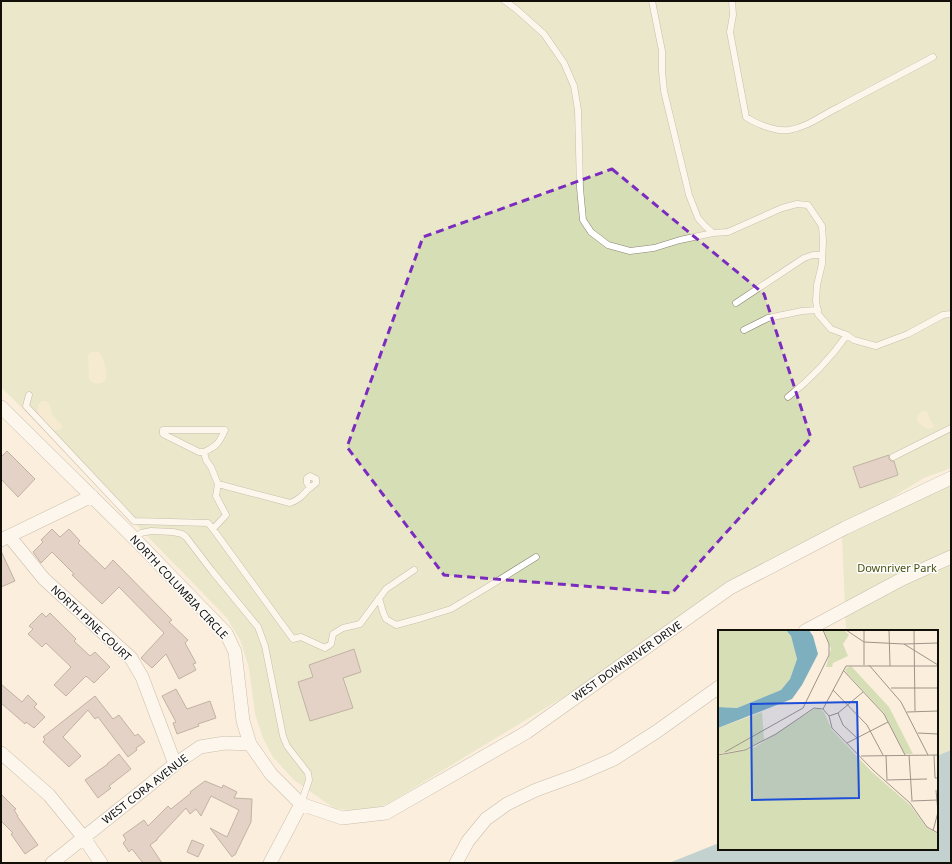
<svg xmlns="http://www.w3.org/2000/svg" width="952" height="864" viewBox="0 0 952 864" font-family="'Noto Sans',sans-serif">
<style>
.green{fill:#d6deb6}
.sand{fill:#f0e7c1}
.water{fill:#7eafbf}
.building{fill:#c5b0a8;stroke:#7b6861}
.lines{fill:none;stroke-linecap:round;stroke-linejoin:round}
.service-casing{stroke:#8d8272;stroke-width:7}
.minor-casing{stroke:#8d8272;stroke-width:14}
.service{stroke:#fff;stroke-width:6}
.minor{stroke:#fff;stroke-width:13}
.marked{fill:none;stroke:#7b2cbf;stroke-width:3;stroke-dasharray:8 5;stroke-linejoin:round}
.labels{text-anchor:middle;stroke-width:3;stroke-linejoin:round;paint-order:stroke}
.park-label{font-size:11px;fill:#48510e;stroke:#fdfdfd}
.street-label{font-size:11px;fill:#120e08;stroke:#fdfdfd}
.inset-road{fill:none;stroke:#9e9488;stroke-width:1}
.view{fill:#1d4ed8;fill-opacity:0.15;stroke:#1d4ed8;stroke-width:2}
.inset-edge{fill:none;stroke:#120e08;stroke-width:2}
</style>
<rect width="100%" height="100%" fill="#fbeedd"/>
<!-- green -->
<path class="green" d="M1 1H951V468L924 478 389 803 369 811 335 809 294 780 273 757 263 738 255 714 249 668 241 642 227 618 153 542 88 474 1 387Z
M951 484V750L937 756V631H846L842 534Z"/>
<!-- sand -->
<path class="sand" d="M93 352C96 352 98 351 100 353 104 357 107 374 106 379 102 385 93 385 89 379L88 356 90 353Z
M42 401H46L49 403 50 406 52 415 62 425 61 429 53 431 38 415V405Z
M922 411H924L927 412 930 420 933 424 934 427C927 431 923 426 918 422L917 417Z"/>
<!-- water -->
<path class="water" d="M951 750V863H669L719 843V849H937V756Z"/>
<!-- building -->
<path class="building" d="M7 451 35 479 18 497 1 479V457Z
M889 455V459L891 461H894L898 475 860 488 853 467Z
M52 529 60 537 69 529 80 541 78 543 105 569 113 560 172 620 169 622 188 640 185 643 196 663 193 664 196 670 179 679 166 654 152 668 141 658 164 633 119 587 102 604 72 575 74 574 52 552 41 563 33 552 43 542 41 540Z
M1 551 15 581 1 587Z
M42 613 46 617 50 613 76 639 74 641 90 656 95 652 110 667 94 683 86 676 66 696 54 685 71 667 46 643 42 647 28 634 33 629 29 626Z
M354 649 361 672 343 678 353 708 310 721 298 682 313 677 309 665Z
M1 684 22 702 28 695 37 704 34 707 45 717 34 728 26 722 25 724 1 703Z
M176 689 187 709 210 701 216 718 198 724 199 726 177 734 173 723 176 722 162 696Z
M95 696 113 719 119 715 135 736 138 734 145 742 136 748 137 750 128 757 98 717 95 719 88 710 63 737 81 756 69 767 43 742 45 739 43 737Z
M119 754 131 769 109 786 111 788 98 798 85 780 108 764H107Z
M205 781 222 788 223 785 237 792 234 798 252 799 251 822 235 855H234L232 857 210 828 227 837 239 810 211 796 201 816 196 809 190 814 186 808 157 839V840L150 845 162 863H143L132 849 129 852 123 843 126 840 123 835 144 820 148 826 168 806 171 809 191 793 190 792Z
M1 794 16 809 14 810 18 816H17L38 845 25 854 11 834 13 833 1 821Z
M192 840 204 845 198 857 187 852Z"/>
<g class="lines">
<defs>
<path id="service" d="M505 1 516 9 544 34 564 63 574 86 578 110 580 188 583 220 591 232 608 245 630 251 654 248 680 240 713 233 704 225 698 218 689 195 664 91 662 71V51L652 1
M732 1 733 15 730 32 746 117C756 124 777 132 789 130 808 127 822 115 839 107 870 90 902 74 933 57
M713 233 728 232 782 208 797 204 808 205 822 226 823 241 822 264 817 285 816 301 818 314 831 329 847 335 854 340 876 346 908 334 943 315 951 314
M736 303 804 258 813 255H822
M744 330 768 318 802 311 818 310
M29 395 26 406 134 521 208 523 213 529
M788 397C811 379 830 359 847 335
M204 452H199L163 434V430H225C219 443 217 446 204 452L206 460 211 467 218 484 290 503C299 500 303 495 310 487
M893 457 951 428
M310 476 316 479V483L310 488 307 483V478Z
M218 484 216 496 226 515 213 529 293 639 301 637 325 648 331 644 333 634 343 628 360 624 386 589 414 570
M134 538 141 533 151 531 173 532 182 534 186 537 212 571 258 627 265 646 283 736 287 746 308 773 309 780 301 804
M379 598 383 612 386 619 396 625 422 618 451 609 491 585 536 557"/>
<path id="minor" d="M1 407 134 538 226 633 235 652 243 721 250 744 271 774 301 804 342 818 386 813 527 732 730 588 845 528 951 478
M9 536 44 579 131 658 142 677 175 764
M1 540 92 496
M805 631 902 579 951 557
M1 753 49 795 84 838 101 863
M52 863 147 787 175 764 200 747 225 743 250 744
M270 863 301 804
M456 863 468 841 486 819 507 804 536 790 577 775 614 759 656 732 719 687"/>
</defs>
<!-- service casing -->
<use href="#service" class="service-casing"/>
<!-- minor casing -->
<use href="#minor" class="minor-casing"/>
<!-- service -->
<use href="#service" class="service"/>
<!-- minor -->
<use href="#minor" class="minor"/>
</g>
<!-- marked area -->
<path d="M0 0H952V864H0ZM612 169 764 294 811 438 672 593 444 575 347 447 423 237Z" fill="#fbeedd" fill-opacity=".55" fill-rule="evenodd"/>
<path class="marked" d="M612 169 764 294 811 438 672 593 444 575 347 447 423 237Z"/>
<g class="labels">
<!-- park labels -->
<g class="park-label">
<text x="897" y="572">Downriver Park</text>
</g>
<!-- street labels -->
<g class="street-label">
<text transform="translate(179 587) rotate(47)" y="4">NORTH COLUMBIA CIRCLE</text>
<text transform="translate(91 623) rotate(43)" y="4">NORTH PINE COURT</text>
<text transform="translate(627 661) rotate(-35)" y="4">WEST DOWNRIVER DRIVE</text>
<text transform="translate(145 789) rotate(-38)" y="4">WEST CORA AVENUE</text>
</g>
</g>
<!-- overview -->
<g transform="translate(718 630)">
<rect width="220" height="220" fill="#fbeedd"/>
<path d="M0 0H68L73 6 79 29 72 49 63 60 19 78 0 77ZM106 0H126L131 5 125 14 130 26 115 33 114 37H108L113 19ZM133 36 171 77 195 124H187L166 83 128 42 127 39ZM96 79H102L106 82 114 100 153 141 192 175 209 198 220 204V220H0V126L37 117ZM44 82 46 110 27 119 0 124V98Z" fill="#d6deb6"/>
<path d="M68 0H91L95 6 100 24 84 55 74 69 0 98V77L19 78 63 60 72 49 79 29 73 6Z" fill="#7eafbf"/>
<path class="inset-road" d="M128 0 146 12 186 14 220 35M146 0V35M171 0 172 36M196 0 197 81M186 14 220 13M151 35 183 72 210 125M125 40 166 84 187 125M173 58H220M115 60 149 95 165 125M105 79 111 86 114 98 156 141 192 173 209 197 220 203M105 79 128 36H220M189 82 220 81M120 83 125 95 139 108M111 86 120 83 145 62M200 103 220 104M129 113 170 92M7 122 85 78 111 25V14L105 0M0 125 27 120 58 104 96 78 105 79M168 125 169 149M191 125 194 170M216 125 217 148H220M143 126 220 125M168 150 209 149M193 171 220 170M215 201 220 182 218 160"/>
<path class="view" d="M139 72 141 168 34 170 33 74Z"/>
<rect width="220" height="220" class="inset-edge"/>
</g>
<!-- border -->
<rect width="952" height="864" fill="none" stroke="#120e08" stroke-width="4"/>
</svg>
